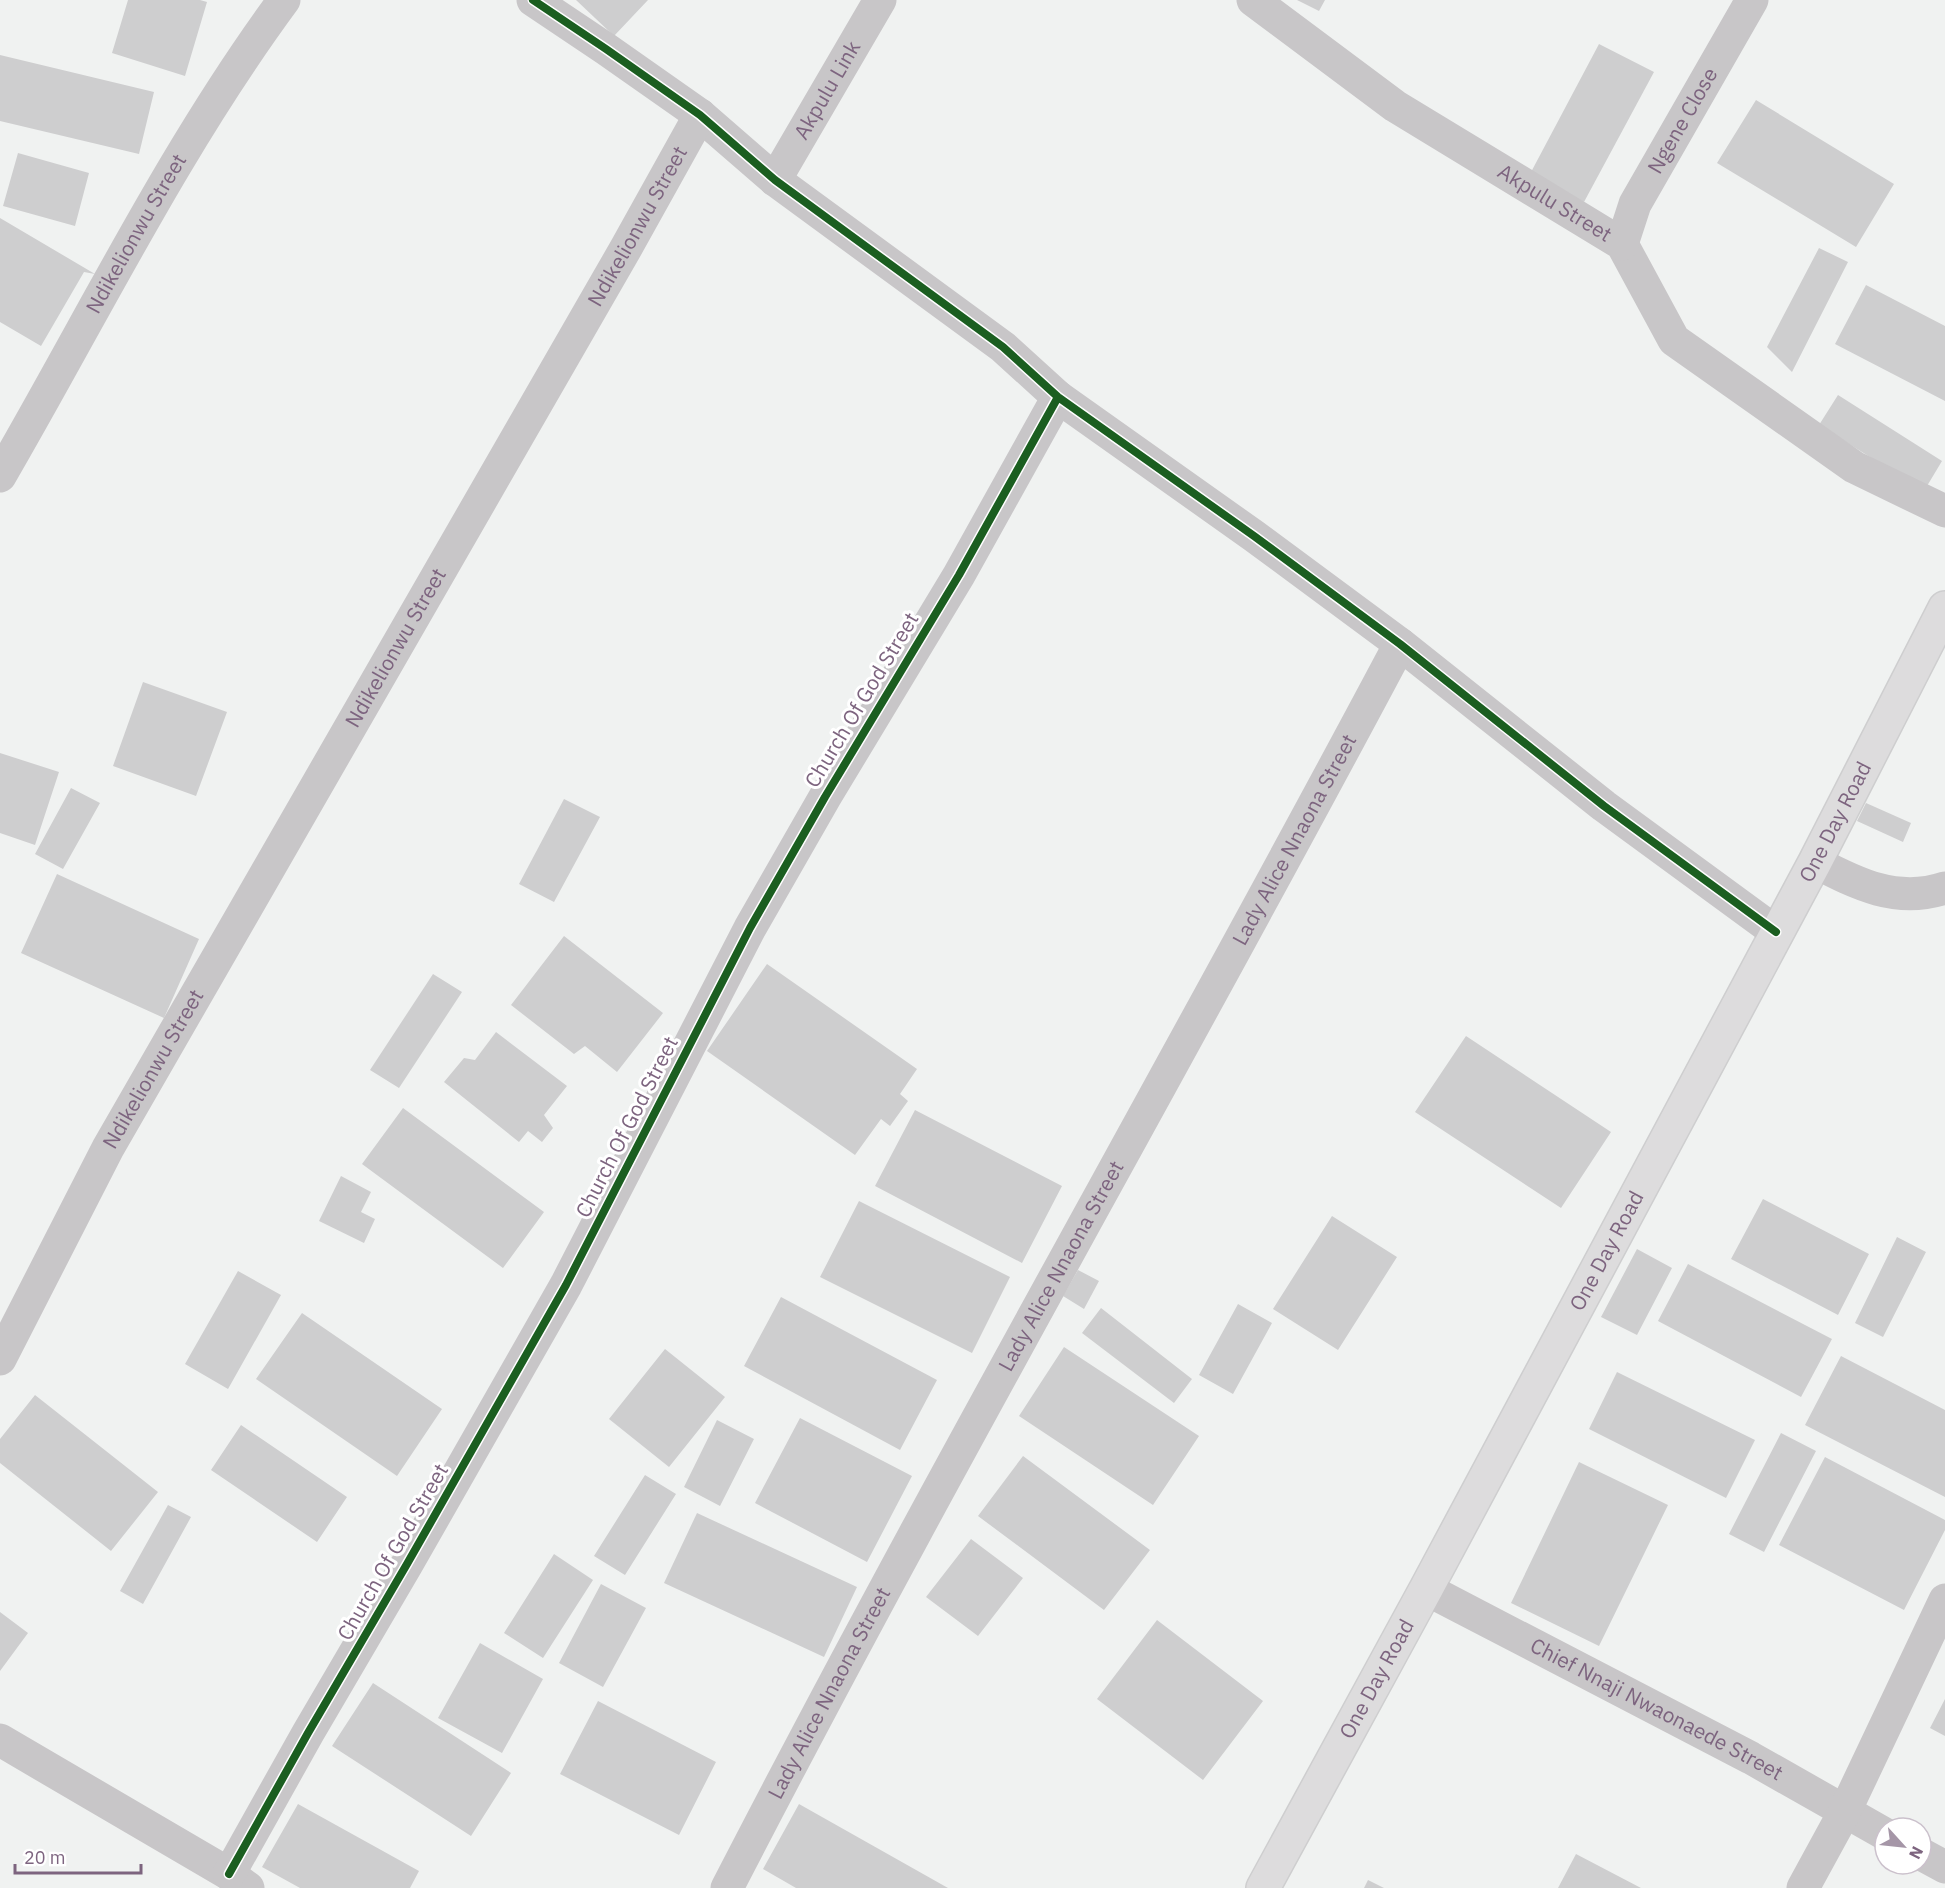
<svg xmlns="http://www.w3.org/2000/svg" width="1945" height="1888" viewBox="0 0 1945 1888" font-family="'IBM Plex Sans',sans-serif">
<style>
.building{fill:#cececf}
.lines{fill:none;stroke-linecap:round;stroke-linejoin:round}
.secondary-casing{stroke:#cececf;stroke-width:36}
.street{stroke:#c8c6c8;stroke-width:33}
.secondary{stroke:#dddcdd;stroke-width:33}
.cycleway-casing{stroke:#fff;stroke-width:11}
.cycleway{stroke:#1b5e20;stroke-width:8}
.labels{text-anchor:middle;stroke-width:6;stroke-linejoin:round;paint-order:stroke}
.street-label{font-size:21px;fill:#7d647f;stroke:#fff}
</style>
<rect width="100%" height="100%" fill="#f0f2f1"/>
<!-- building -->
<path class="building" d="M128 0H200L207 2 185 76 112 53Z
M576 0H648L614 36Z
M1297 0H1325L1319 11Z
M1599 44 1654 72 1584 202 1530 174Z
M0 55 154 92 139 154 0 121Z
M1756 100 1894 184 1856 247 1717 163Z
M18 153 89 173 75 226 3 206Z
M0 218 95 274 84 272 41 346 0 322Z
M1819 248 1848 262 1792 372 1767 347Z
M1866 285 1945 326V401L1835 344Z
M1838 395 1942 461 1924 491 1819 425Z
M143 682 227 712 196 796 113 766Z
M0 753 59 772 35 845 0 833Z
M71 788 100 803 63 869 35 854Z
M564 799 600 817 554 902 519 884Z
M1866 803 1911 823 1903 842 1857 821Z
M57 874 199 939 164 1018 21 953Z
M564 936 663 1013 617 1072 585 1046 574 1054 511 1005Z
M767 964 917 1069 900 1094 908 1101 890 1126 881 1119 855 1155 707 1051Z
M433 974 462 992 399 1088 370 1070Z
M496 1032 567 1086 544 1115 553 1128 542 1142 528 1131 519 1142 444 1082 464 1058 475 1060Z
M1466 1036 1611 1132 1561 1208 1415 1112Z
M403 1108 544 1212 503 1268 362 1164Z
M915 1110 1062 1186 1022 1263 875 1186Z
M341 1176 371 1192 361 1212 375 1219 364 1243 319 1221Z
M1763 1199 1869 1254 1838 1315 1731 1259Z
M859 1201 1010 1277 972 1353 820 1277Z
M1332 1216 1397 1257 1338 1350 1273 1309Z
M1897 1237 1926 1252 1883 1337 1855 1323Z
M1637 1249 1672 1268 1637 1335 1601 1317Z
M1688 1264 1832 1339 1801 1397 1658 1321Z
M1078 1270 1099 1281 1084 1309 1063 1296Z
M238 1271 281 1295 228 1389 185 1364Z
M781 1297 937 1380 900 1450 744 1366Z
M1238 1304 1272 1323 1233 1394 1199 1375Z
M1101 1308 1192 1379 1174 1403 1082 1333Z
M302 1313 442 1409 397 1476 256 1379Z
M1064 1347 1199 1436 1153 1505 1019 1416Z
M665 1349 725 1397 669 1467 609 1419Z
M1841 1356 1945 1410V1497L1805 1425Z
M1617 1372 1755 1440 1726 1498 1589 1429Z
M35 1395 158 1492 111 1551 0 1463V1439Z
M800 1418 912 1476 867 1562 755 1503Z
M717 1420 754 1439 720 1506 684 1487Z
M241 1425 347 1497 317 1542 211 1470Z
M1781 1433 1816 1451 1764 1552 1729 1534Z
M1023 1456 1150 1550 1104 1610 978 1516Z
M1825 1457 1945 1520V1530L1904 1610 1779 1545Z
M1579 1462 1668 1505 1599 1646 1511 1603Z
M645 1475 676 1494 625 1575 594 1556Z
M168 1505 191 1517 143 1604 120 1591Z
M697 1513 857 1587 824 1657 664 1583Z
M971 1539 1023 1578 978 1636 926 1597Z
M554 1554 593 1580 543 1658 504 1633Z
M601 1584 646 1608 603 1687 559 1663Z
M0 1612 28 1633 0 1671Z
M1157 1620 1263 1701 1203 1780 1097 1699Z
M480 1643 543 1679 502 1753 438 1718Z
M373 1683 511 1773 471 1836 332 1746Z
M1945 1699V1736L1930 1728Z
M598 1701 716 1762 679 1835 560 1774Z
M298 1804 419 1871 410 1888H300L262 1867Z
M799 1804 948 1888H796L763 1869Z
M1576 1854 1641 1888H1558Z
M1368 1880 1384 1888H1364Z"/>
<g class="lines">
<defs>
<g id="secondary">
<path id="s8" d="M1263 1888 1426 1589 1815 862 1945 608"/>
</g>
</defs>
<!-- secondary casing -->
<use href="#secondary" class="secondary-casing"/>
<!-- street -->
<g class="street">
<path d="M533 0 606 49 700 115 775 180 1003 347 1058 397 1254 536 1400 644 1604 806 1776 932"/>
<path id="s1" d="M1253 0 1395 106 1622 244 1674 340 1854 467 1945 511"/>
<path id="s2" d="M775 180 880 0"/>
<path id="s3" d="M1622 244 1635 204 1752 0"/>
<path id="s4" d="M0 476C93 316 174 149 284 0"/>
<path d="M1815 862C1857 884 1897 904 1945 888"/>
<path id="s5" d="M0 1359 108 1148 626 248 700 115"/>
<path id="s6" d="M1426 1589 1751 1758 1885 1834"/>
<path d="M0 1740 229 1874 248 1888"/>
<path d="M1921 1854 1945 1867"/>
<path d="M229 1874 308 1733 407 1564 566 1285 750 928 825 797 959 575 1058 397"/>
<path id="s7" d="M727 1888C943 1469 1179 1061 1400 644"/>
<path d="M1803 1888 1845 1811 1945 1600"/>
</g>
<!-- secondary -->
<use href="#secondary" class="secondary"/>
<defs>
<path id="cycleway" d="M533 0 606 49 700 115 775 180 1003 347 1058 397 1254 536 1400 644 1604 806 1776 932
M229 1874 308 1733 407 1564 566 1285 750 928 825 797 959 575 1058 397"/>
</defs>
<!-- cycleway casing -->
<use href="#cycleway" class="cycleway-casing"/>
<!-- cycleway -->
<use href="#cycleway" class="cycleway"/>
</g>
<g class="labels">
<!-- street labels -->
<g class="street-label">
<text dy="7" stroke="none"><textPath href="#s2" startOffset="104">Akpulu Link</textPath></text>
<text dy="7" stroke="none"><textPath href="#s3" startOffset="138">Ngene Close</textPath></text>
<text dy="7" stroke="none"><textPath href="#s1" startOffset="364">Akpulu Street</textPath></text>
<text dy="7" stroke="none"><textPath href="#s5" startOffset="1300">Ndikelionwu Street</textPath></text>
<text dy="7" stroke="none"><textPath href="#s4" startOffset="278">Ndikelionwu Street</textPath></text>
<text dy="7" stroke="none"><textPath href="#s5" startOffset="814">Ndikelionwu Street</textPath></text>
<text transform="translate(862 700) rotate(-59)" y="7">Church Of God Street</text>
<text dy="7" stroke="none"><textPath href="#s8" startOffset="1210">One Day Road</textPath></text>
<text dy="7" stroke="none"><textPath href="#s7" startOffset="1192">Lady Alice Nnaona Street</textPath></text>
<text dy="7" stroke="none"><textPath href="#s5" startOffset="328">Ndikelionwu Street</textPath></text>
<text transform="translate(627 1127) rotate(-63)" y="7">Church Of God Street</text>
<text dy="7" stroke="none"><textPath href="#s8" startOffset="724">One Day Road</textPath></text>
<text dy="7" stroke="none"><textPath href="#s7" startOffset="706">Lady Alice Nnaona Street</textPath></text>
<text transform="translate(393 1552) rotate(-60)" y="7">Church Of God Street</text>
<text dy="7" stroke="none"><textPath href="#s8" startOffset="238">One Day Road</textPath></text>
<text dy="7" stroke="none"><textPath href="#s7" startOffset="220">Lady Alice Nnaona Street</textPath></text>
<text dy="7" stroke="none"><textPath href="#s6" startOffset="260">Chief Nnaji Nwaonaede Street</textPath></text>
</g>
</g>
<!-- north arrow -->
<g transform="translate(1903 1846) rotate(117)"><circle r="28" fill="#ffffff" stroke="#cbc1cc" stroke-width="1.5"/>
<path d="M0-4.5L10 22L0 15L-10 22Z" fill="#a596a7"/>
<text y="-9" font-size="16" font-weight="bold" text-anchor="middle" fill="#7d647f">N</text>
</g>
<!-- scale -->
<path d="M15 1864v9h126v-9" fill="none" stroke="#7d647f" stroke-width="3"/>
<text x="24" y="1864" font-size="18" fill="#7d647f" stroke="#ffffff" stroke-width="4.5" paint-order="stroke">20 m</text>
</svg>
